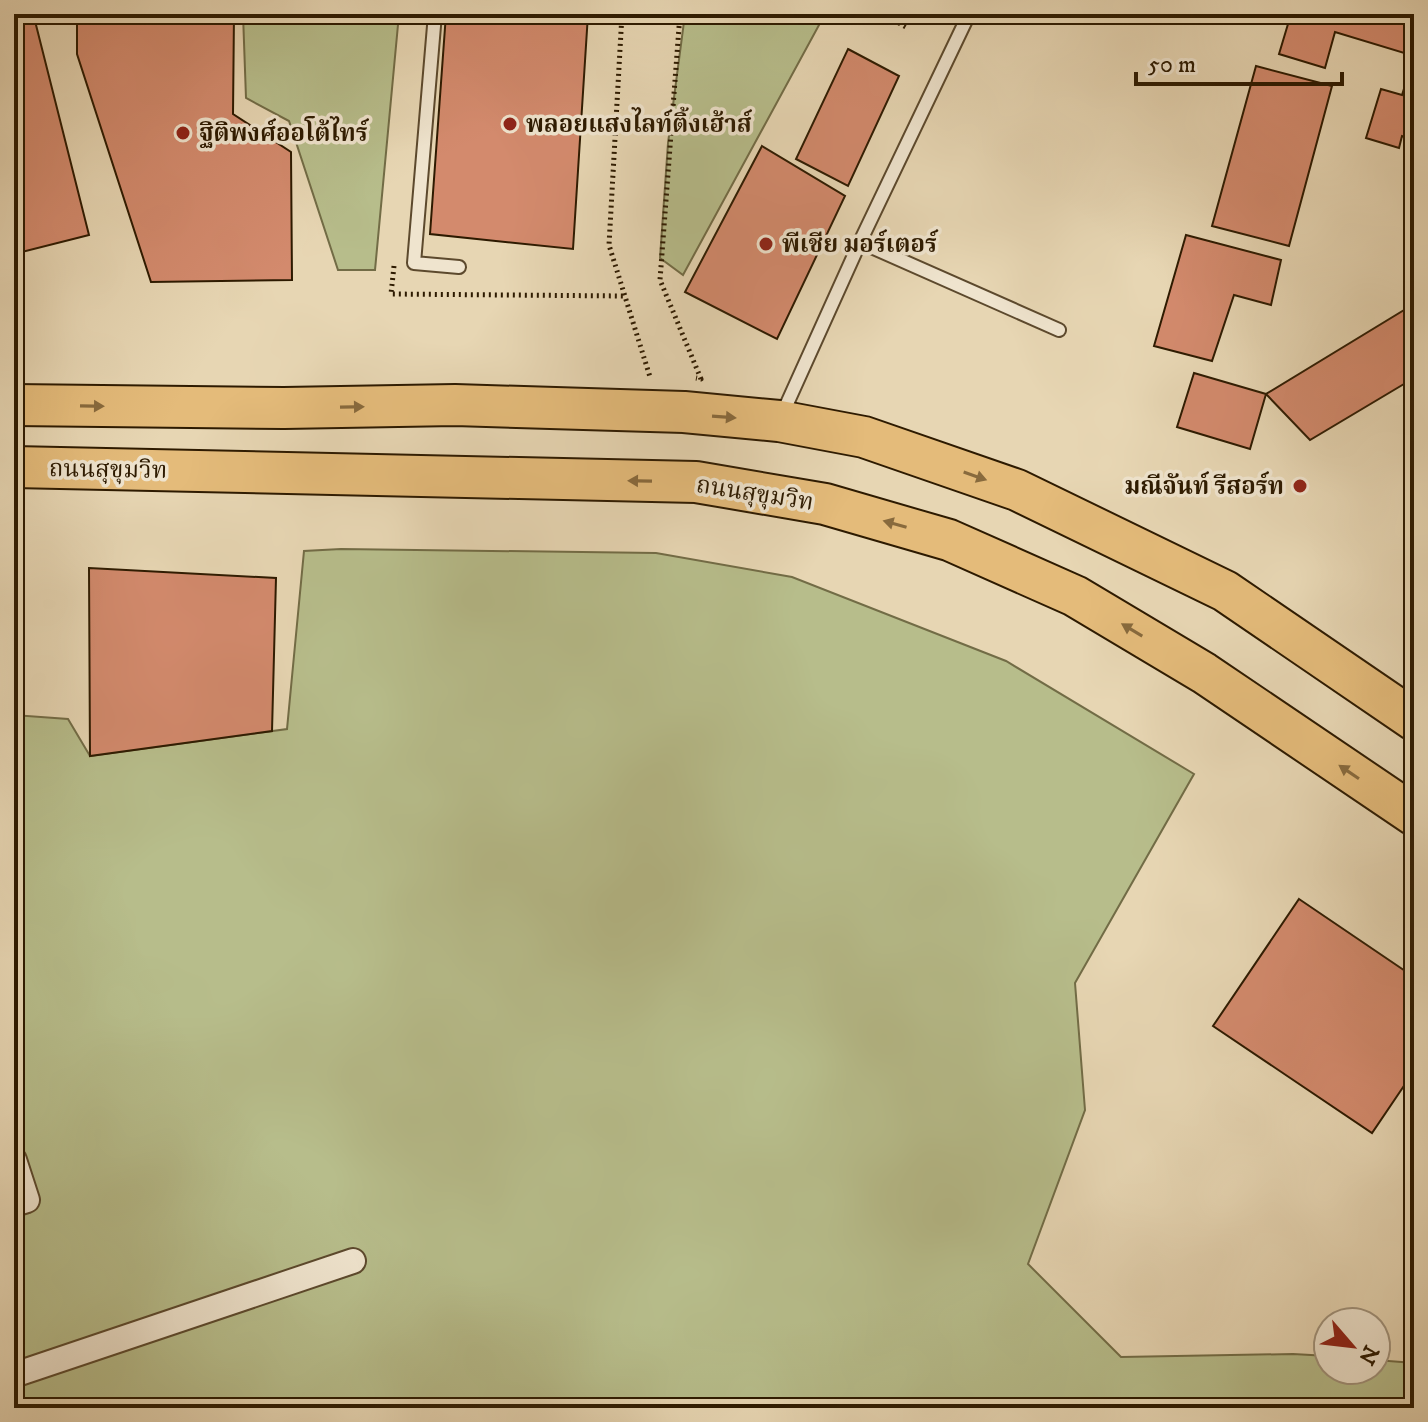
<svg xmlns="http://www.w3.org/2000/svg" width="1428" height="1422" viewBox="0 0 1428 1422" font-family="'IM FELL DW Pica','Noto Serif Thai',serif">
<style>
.green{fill:#b7bd8b;stroke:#726c46;stroke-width:2}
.building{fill:#d38a6d;stroke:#2d1a00;stroke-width:2}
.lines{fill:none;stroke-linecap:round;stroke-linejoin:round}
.service-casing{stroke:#5c492d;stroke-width:16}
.minor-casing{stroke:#5c492d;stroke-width:28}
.trunk-casing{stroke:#2d1a00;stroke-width:44}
.path{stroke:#2d1a00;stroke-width:5;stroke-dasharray:2 4;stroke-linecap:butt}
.service{stroke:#efe4ce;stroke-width:12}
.minor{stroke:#efe4ce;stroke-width:24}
.trunk{stroke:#e4bb7a;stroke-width:40}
.oneway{fill:#886a3d}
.poi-dot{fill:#8f2418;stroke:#efe4ce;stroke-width:3}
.labels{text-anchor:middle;stroke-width:7;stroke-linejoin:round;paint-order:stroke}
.poi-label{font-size:24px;font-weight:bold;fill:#2d1a00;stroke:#efe4ce;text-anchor:start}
.street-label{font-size:24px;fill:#2d1a00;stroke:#efe4ce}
</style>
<rect width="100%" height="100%" fill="#e7d6b3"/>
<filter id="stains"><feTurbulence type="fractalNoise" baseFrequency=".0025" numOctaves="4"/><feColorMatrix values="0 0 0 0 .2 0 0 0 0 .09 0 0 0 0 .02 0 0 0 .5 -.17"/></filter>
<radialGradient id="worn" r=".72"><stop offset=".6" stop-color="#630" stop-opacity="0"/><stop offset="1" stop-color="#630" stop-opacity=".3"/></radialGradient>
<!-- green -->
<path class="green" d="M243 14H399L375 270H338L289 121 246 98Z
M685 14H825L683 275 660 258 668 143Z
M341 549 656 553 792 577 1006 661 1194 774 1075 983 1085 1110 1028 1264 1121 1357 1293 1354 1328 1356V1370H1376V1360L1414 1363V1408H14V715L68 719 90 756 287 729 304 551Z"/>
<!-- building -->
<path class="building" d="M77 14H234L233 114 291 152 292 280 151 282 77 54Z
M446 14H588L573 249 430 234Z
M1291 14H1414V56L1335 32 1325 68 1279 54Z
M34 17 89 235 14 254V22Z
M848 49 899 76 848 186 796 159Z
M1414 57V140L1402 136 1399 148 1366 138 1381 89 1402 95Z
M1256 66 1332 86 1289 246 1212 226Z
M762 146 845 196 777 339 685 292Z
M1186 235 1281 260 1271 305 1234 295 1212 361 1154 346Z
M1414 304V378L1310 440 1266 394Z
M1194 373 1266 394 1250 449 1177 427Z
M89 568 276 578 272 731 90 756Z
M1299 899 1414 977V1071L1372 1133 1213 1026Z"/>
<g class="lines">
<defs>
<path id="service" d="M435 14 414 263 459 267
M860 242 1059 330
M781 417 860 242 969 14"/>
<path id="minor" d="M14 1160 27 1200 14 1204
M14 1375 353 1261"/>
<path id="trunk" d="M14 405 284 408 455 405 684 412 779 421 864 437 1017 490 1225 591 1414 720
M14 467 696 482 825 504 949 540 1075 596 1204 673 1414 815"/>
</defs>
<!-- service casing -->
<use href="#service" class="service-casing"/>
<!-- minor casing -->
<use href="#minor" class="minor-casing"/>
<!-- trunk casing -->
<use href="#trunk" class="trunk-casing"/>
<!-- path -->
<path class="path" d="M622 14 609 245 650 377
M680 14 660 280 701 379 696 378
M883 14 906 27 913 14
M394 266 391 294 624 296"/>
<!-- service -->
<use href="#service" class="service"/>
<!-- minor -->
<use href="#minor" class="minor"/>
<!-- trunk -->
<use href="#trunk" class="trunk"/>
</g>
<!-- one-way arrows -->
<defs><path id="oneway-solid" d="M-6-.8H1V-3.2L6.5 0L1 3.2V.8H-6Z" transform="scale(2)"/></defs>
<g class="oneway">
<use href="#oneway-solid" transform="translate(92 406) rotate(1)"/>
<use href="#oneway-solid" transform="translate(352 407) rotate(-1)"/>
<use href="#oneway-solid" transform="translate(724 417) rotate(4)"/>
<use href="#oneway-solid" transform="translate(975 476) rotate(19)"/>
<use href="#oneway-solid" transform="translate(640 481) rotate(-179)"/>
<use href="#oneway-solid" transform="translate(895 524) rotate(-164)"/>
<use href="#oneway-solid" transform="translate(1132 630) rotate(-149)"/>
<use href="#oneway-solid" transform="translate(1349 772) rotate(-146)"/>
</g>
<!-- markers -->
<g class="poi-dot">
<circle cx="510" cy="124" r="8"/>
<circle cx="183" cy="133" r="8"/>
<circle cx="766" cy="244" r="8"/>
<circle cx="1300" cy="486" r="8"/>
</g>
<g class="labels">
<!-- poi labels -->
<g class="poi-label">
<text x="526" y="132">พลอยแสงไลท์ติ้งเฮ้าส์</text>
<text x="199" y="141">ฐิติพงศ์ออโต้ไทร์</text>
<text x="782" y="252">พีเชีย มอร์เตอร์</text>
<text x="1284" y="494" text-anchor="end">มณีจันท์ รีสอร์ท</text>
</g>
<!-- street labels -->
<g class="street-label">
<text transform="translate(108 469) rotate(1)" y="8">ถนนสุขุมวิท</text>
<text transform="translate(755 493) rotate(9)" y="8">ถนนสุขุมวิท</text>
</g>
</g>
<!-- margin -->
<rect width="1428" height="1422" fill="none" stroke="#e7d6b3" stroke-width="48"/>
<rect x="16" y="16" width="1396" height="1390" fill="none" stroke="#2d1a00" stroke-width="4"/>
<rect x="24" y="24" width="1380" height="1374" fill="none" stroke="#2d1a00" stroke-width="2"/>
<!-- north arrow -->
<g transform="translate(1352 1346) rotate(118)"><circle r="38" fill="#efe4ce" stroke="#a1937c" stroke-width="2"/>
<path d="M0-6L14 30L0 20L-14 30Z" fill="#8f2418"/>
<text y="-12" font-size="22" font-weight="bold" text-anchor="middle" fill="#2d1a00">N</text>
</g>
<!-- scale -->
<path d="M1136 72v12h206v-12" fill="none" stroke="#2d1a00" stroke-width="4"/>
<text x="1148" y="72" font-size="24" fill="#2d1a00" stroke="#efe4ce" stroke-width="6" paint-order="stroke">50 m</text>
<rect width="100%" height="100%" filter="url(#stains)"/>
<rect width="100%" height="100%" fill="url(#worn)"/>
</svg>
